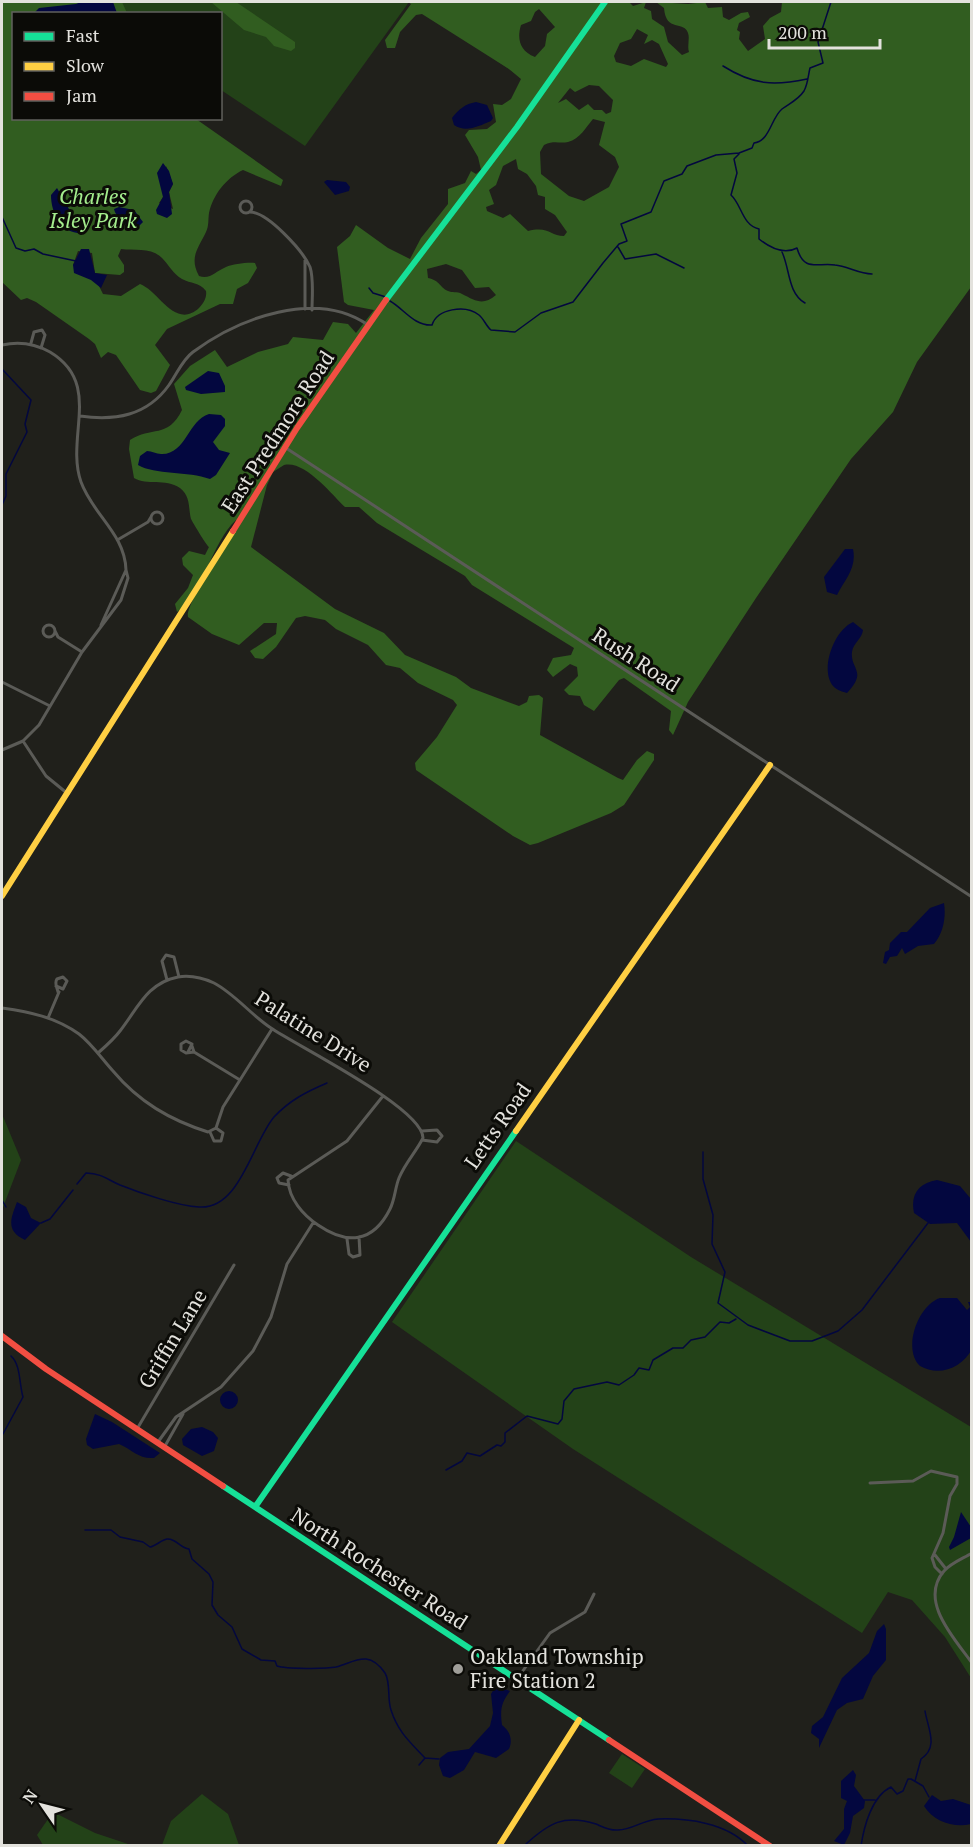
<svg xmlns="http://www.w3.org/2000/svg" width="973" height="1847" viewBox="0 0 973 1847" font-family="'PT Serif',serif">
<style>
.green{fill:#234218}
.forest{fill:#315d20;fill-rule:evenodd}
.water{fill:#03073f}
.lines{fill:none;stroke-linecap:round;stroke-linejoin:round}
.stream{stroke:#03073f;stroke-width:1.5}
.street{stroke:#5b5b57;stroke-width:3}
.fast{stroke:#16e098;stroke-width:6}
.slow{stroke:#ffcf43;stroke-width:6}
.jam{stroke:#f24e42;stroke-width:6}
.poi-dot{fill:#9f9e99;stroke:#0b0b07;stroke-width:2}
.labels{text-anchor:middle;stroke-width:6;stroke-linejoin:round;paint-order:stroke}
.park-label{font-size:21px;font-style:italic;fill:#a4ed8d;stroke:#0b0b07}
.street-label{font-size:21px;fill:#e3e2dd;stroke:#0b0b07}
.poi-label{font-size:21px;fill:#e3e2dd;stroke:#0b0b07;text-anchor:start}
</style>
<rect width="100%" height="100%" fill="#20201b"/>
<!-- green -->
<path class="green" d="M86 2H426L540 90 409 2 305 146 221 90 220 14H78Z
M2 1114 21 1160 2 1210Z
M516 1141 691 1257 971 1427V1678L945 1637 912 1600 888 1592 862 1633 573 1449 392 1322Z
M622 1754 645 1769 632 1788 609 1773Z
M202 1794 228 1814 239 1845H162L171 1821Z
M53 1812 95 1833 131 1845H43L37 1835Z"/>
<!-- forest -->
<path class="forest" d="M2 2H122L127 13 14 14V118L196 119 283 180 281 186 243 170C226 178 213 195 209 213 208 220 209 226 206 232 198 249 189 257 199 276 210 280 216 271 226 267 233 264 248 262 255 263L257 268 248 283 237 289 233 304H220L167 329 155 345 170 365 156 391 151 393 140 390 116 355 108 352 101 358 95 344 89 339 36 302 27 298 21 300 2 282ZM166 166 173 184 169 192 173 209 159 203 163 197ZM121 249C135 251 151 247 162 258 169 265 173 274 182 279 191 284 199 282 206 291 207 297 204 303 199 308 175 330 159 291 140 284L121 296 103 294 98 284 73 265 78 251 92 253 95 273 120 275 124 272V265L118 256Z
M211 2H236L295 42V48L291 51 274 46 266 37 244 30Z
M408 2H629L633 6 646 2 644 8 651 11 652 19 664 27 668 42 682 55 689 52C687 46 690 38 688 33 684 20 666 33 664 8L656 2 688 4 705 2 708 8 722 7 723 17 729 20 741 13 748 12 750 17 739 23 737 30 740 32 739 39 748 51 765 39 763 26 770 18 781 12 782 2H971V287L917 362 893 412 851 459 756 598 688 702 673 735 669 730 671 711 624 678 619 680 594 711 584 705 580 696 569 695 564 690 578 676 577 667 570 664 553 677 547 670 553 658 571 655 574 648 472 585 465 576 377 523 359 507H345C332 495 305 460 284 465L273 472 267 485 251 547 335 609 384 633 405 655 456 677 471 688 519 706 527 702 529 696 539 695 543 698 540 735 618 778 623 780 637 760 647 751 654 754V760L624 805 611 813 538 843 530 845 513 836 416 770 415 763 437 737 457 705 453 700 418 683 400 668 386 665 368 645 336 629 325 620 305 616 296 618 276 647 263 659 255 658 250 651 276 634 277 623H264L239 645 212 634 188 617C185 604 230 538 239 522L236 520C211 543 204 593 177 612L175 604 188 588 193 575 183 565 182 558 189 551 205 555 209 547C206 545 192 521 191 519 188 507 191 497 180 488 165 478 147 486 134 478L129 449 130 440C151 426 168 439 182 410L174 384 190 366 215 350 227 367 258 352 288 344 293 337 323 340 333 322 348 324 356 333 374 310 348 305 344 302 337 247 350 236 356 225 388 248 410 259 421 238 448 204V189L465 183 471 171 476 174 481 170 478 157 465 135 469 130 487 129 496 122 493 104 502 105 511 99 521 79 509 69 422 14 416 15 400 32 395 48H387L385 40 411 4ZM539 9 555 27 547 34 545 46 535 57C519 51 517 38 521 25L531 21 535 12ZM637 29 648 35 644 44 652 40 659 44 668 64 666 67 644 59 631 66 616 62 614 56 620 43 631 39ZM589 85 599 86 613 100 611 112 606 114 602 110H594L588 104 579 110 566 99 558 103 570 88 575 92ZM593 119 605 122 599 145 615 157 619 167 609 187 584 201 569 196 541 174 540 152 544 145C555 140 559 144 568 142 580 139 586 127 593 119ZM516 159 518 169 527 174 536 186 538 195 545 197V209L555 215 567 232 564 236C550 236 549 226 528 231L510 214 503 218 487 211 486 207 494 204 489 190 496 185 503 166ZM446 264 462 270 475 288 489 287 496 295C483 306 476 301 462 294 457 291 452 293 448 291 439 287 441 281 428 278L427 269Z"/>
<!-- water -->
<path class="water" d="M81 2H113L117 13H34L39 8 76 4Z
M476 102 487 105 493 118 491 121C479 126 466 133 454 125L452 118C459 109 465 104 476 102Z
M163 163 169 171 173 184 169 192 172 214 167 218 157 214 156 210 163 197 157 173Z
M327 180 346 182 350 187 349 191 335 195 324 182Z
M57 188 69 209 71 223 81 227 84 233C62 235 51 214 51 195Z
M119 207 134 210 143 222 137 228C128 228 116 218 114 209Z
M81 249H89L95 273 107 275 101 288 91 280 74 273 73 265Z
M208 371 219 373 225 386V392L201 394 186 390 185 387Z
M209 414 221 415 225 419V426L213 442 219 450 230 453 216 475 210 479C188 471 155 475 138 465L140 456 147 451C152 451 156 454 161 454 186 455 188 420 209 414Z
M845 549H853C857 568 845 579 837 595L827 592 824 577Z
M853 622 863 630C862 639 853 643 852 652 850 669 868 671 847 693 843 692 837 690 834 687 819 672 833 631 853 622Z
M944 903C946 916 944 932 934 944L918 946 905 954 902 948 897 956 890 957 886 964 883 963 885 952 889 950 890 943 901 932H907L930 908Z
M937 1180 960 1186 971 1199V1242L957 1223 930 1224 914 1213C910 1194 919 1183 937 1180Z
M17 1202 26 1207 31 1218 41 1223 25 1240C5 1231 11 1218 17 1202Z
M940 1298H957L967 1310 970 1307 968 1302H971C972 1310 973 1343 972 1349 962 1368 939 1377 920 1366 902 1349 918 1305 940 1298Z
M220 1400a9 9 0 1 1 18 0a9 9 0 1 1-18 0Z
M95 1414 112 1422 160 1453 154 1458C138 1459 133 1450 119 1444L93 1449 87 1445 86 1439Z
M202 1427 213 1432 218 1438 214 1451 202 1456 183 1445 182 1439 191 1429Z
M961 1512 971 1527V1538L950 1550 949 1547 954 1537Z
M884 1624 886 1629V1660L873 1676 863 1699 847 1703 837 1710 819 1748V1739L811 1733 812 1726 823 1717 842 1678 869 1653 877 1631Z
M502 1688 510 1691C501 1703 500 1710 502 1725 510 1731 513 1740 509 1749L496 1758 475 1752 464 1770 450 1778 443 1776 439 1765 440 1758 448 1752 469 1749 490 1726 493 1713 491 1694 494 1689Z
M853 1770 856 1775 854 1786 865 1801 864 1808 853 1816 850 1833 844 1845 834 1841 844 1829V1809L847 1801 841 1798V1781Z
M932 1795 941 1801 953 1799 971 1805V1824C954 1828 934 1822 924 1806Z"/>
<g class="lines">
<!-- stream -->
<path class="stream" d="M723 66C753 85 774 86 807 79
M739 154 734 159 737 173 731 195C742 205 742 225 759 229V239C769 247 784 255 797 248 804 273 818 262 835 265 847 266 859 274 872 274
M2 217 16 248 25 251 34 249 43 254 76 261
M618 247 625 259 656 254 684 268
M781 250C790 266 787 293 805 303
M369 288 373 293 386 297
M390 301C404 309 414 326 432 325 437 309 465 304 479 315 484 319 486 326 491 330L515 332 541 313 573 302 603 263 619 244 627 241 621 224 651 212 664 181 682 174 687 166 716 155 739 153 752 148 754 143C770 141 771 118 782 109 790 103 798 100 804 91 808 84 808 76 810 68L823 63 818 42 831 2
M2 369 31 400 25 424 27 432 6 474V496L2 505
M703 1152V1179L713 1215 712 1244 725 1272 718 1303 748 1325 790 1341H812L838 1331 862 1310 928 1223
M77 1184 86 1173C103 1174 106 1179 120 1185 140 1193 178 1206 199 1207 240 1210 252 1143 274 1117 290 1100 306 1092 327 1083
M2 1200 6 1207
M41 1223 50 1219 73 1190
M3 1434 23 1397C19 1384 21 1365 11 1356
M446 1470 462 1461 467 1453 480 1456 497 1445 501 1446 505 1442V1433L527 1416 558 1424 562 1419 564 1401 574 1389 607 1382 619 1385 634 1375 639 1368 649 1370 653 1360 673 1348H683L691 1340 705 1337 720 1322 729 1323 736 1319
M85 1530H111L120 1537 143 1542 150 1547C156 1546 161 1540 167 1539 176 1538 180 1548 189 1549L192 1559 209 1574 213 1582 212 1605 218 1615 232 1627 242 1649 261 1660 275 1661 277 1666C286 1669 326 1669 336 1667 355 1662 368 1649 385 1673 391 1683 387 1699 391 1710 398 1732 410 1742 425 1758
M419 1765 425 1758 439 1759
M915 1781 921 1759C939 1747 928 1729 925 1711
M864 1800H875
M526 1844C549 1823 564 1814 596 1824 603 1827 610 1831 618 1830 632 1830 643 1820 658 1819 687 1818 727 1823 748 1846
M861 1846C864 1826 872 1796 891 1787L897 1794 903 1791 908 1779H911L923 1786 929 1797"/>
<!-- street -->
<path class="street" d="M240 207a6 6 0 1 1 12 0a6 6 0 1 1-12 0Z
M249 212C267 211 303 251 310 267 314 279 312 297 312 310
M305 260V309
M31 343 34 332 42 330 45 335 41 348
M2 345C19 341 34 343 50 352 103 384 65 436 81 482 93 515 125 534 126 570
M80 416C115 421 147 416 169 385 177 374 182 360 193 352 239 318 316 289 368 325
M286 448 972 897
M151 518a6 6 0 1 1 12 0a6 6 0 1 1-12 0Z
M119 539 148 522 151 517
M43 631a6 6 0 1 1 12 0a6 6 0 1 1-12 0Z
M55 631 58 637 82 652
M2 682 50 706
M23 741 46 776 68 794
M2 750 23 741 39 725 82 652 121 600 128 578 126 570 101 625
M167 980 162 961 166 955 174 957 179 977
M56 986 63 989 67 981 63 977 57 979C54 983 57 987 58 992
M2 1008C30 1012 55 1017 79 1034 92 1044 102 1059 113 1071 139 1102 170 1120 208 1132L216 1128 223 1107 272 1029
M48 1018 59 992
M192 1046 194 1052 240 1080
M188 1052 192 1044 186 1041 181 1044V1050L186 1053 194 1052
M98 1053C106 1046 114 1039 120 1031 138 1008 147 983 178 977 190 975 203 978 214 983 235 994 251 1015 271 1028 297 1046 423 1108 423 1138 416 1152 405 1163 399 1178 395 1188 395 1199 390 1209 373 1243 347 1245 318 1225 303 1215 289 1199 288 1180L347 1141 383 1096
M422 1131 437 1130 442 1136 437 1142 422 1140
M210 1132 214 1141H221L223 1133 216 1128
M289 1185 279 1183 277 1178 283 1173 291 1176
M347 1239 349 1254 353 1257 360 1255 359 1237
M137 1429 234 1265
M158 1442 176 1417 221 1387 253 1351 271 1317 287 1264 313 1223
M165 1446 183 1414
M870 1483 913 1481 931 1471 957 1477V1484L950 1496 943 1533 932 1558 935 1567 942 1574
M972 1553C962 1559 951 1563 944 1571 918 1601 955 1639 972 1663
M935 1555 946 1569
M517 1679 550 1633 585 1612 594 1594"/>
<!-- fast -->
<path class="fast" d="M386 300 517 127 605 2
M223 1486 609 1740
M255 1507 516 1131"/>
<!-- slow -->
<path class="slow" d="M2 896 233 531
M516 1131 770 765
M499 1846 579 1720"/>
<!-- jam -->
<path class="jam" d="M233 531 297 428 386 300
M2 1336 46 1369 223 1486
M609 1740 770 1846"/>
</g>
<!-- markers -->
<circle class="poi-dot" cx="458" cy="1669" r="6"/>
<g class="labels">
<!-- park labels -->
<g class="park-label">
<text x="93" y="204">Charles<tspan x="93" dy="24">Isley Park</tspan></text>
</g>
<!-- street labels -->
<g class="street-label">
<text transform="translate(278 432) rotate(-57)" y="7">East Predmore Road</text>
<text transform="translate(636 660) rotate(33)" y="7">Rush Road</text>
<text transform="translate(313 1032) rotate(32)" y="7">Palatine Drive</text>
<text transform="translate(498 1126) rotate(-55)" y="7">Letts Road</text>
<text transform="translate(173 1339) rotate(-59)" y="7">Griffin Lane</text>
<text transform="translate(379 1569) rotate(33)" y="7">North Rochester Road</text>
</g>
<!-- poi labels -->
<g class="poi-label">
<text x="470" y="1664">Oakland Township<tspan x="470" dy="24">Fire Station 2</tspan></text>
</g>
</g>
<!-- border -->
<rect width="973" height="1847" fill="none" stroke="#e3e2dd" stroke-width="6"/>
<!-- legend -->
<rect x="12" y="12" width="210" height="108" fill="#0b0b07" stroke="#61615d" stroke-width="1.5"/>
<rect x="24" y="32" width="30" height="9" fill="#16e098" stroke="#61615d" stroke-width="1.5"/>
<text x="66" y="42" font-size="18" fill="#e3e2dd">Fast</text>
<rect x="24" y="62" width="30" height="9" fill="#ffcf43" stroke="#61615d" stroke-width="1.5"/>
<text x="66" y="72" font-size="18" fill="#e3e2dd">Slow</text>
<rect x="24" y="92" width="30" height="9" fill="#f24e42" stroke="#61615d" stroke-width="1.5"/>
<text x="66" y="102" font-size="18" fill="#e3e2dd">Jam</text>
<!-- north arrow -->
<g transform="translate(42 1805) rotate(305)" stroke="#0b0b07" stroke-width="4.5" paint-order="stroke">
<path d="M0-4.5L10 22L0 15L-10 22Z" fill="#e3e2dd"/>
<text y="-9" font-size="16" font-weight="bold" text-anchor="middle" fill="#e3e2dd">N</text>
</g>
<!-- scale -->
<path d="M769 39v9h111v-9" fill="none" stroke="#e3e2dd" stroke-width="3"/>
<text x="778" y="39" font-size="18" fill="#e3e2dd" stroke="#0b0b07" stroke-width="4.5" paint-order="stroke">200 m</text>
</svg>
